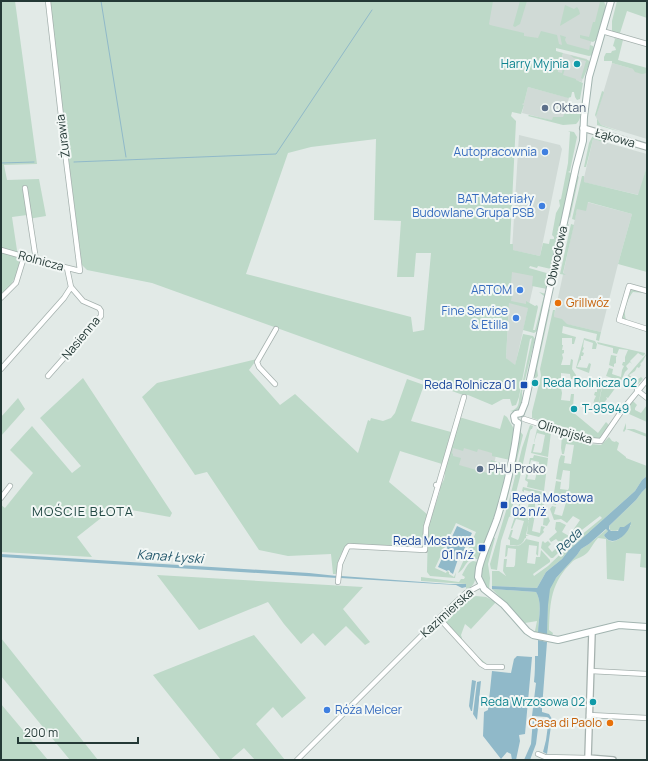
<svg xmlns="http://www.w3.org/2000/svg" width="648" height="761" viewBox="0 0 648 761" font-family="Manrope,sans-serif">
<style>
.built{fill:#d0dad6}
.green{fill:#bdd9c8;fill-rule:evenodd}
.water{fill:#90b9c9}
.lines{fill:none;stroke-linecap:round;stroke-linejoin:round}
.stream{stroke:#90b9c9;stroke-width:1}
.minor-casing{stroke:#a5b1ae;stroke-width:6}
.tertiary-casing{stroke:#a5b1ae;stroke-width:8}
.secondary-casing{stroke:#a2b4b0;stroke-width:8}
.minor{stroke:#fff;stroke-width:4.5}
.tertiary{stroke:#fff;stroke-width:5.5}
.secondary{stroke:#fff;stroke-width:6}
.culture-dot{fill:#0f9aa8;stroke:#f2f7f5;stroke-width:1.5}
.service-dot{fill:#5c6f8a;stroke:#f2f7f5;stroke-width:1.5}
.shop-dot{fill:#3f7fe0;stroke:#f2f7f5;stroke-width:1.5}
.food-dot{fill:#e8710a;stroke:#f2f7f5;stroke-width:1.5}
.transit-dot{fill:#1a4fb4;stroke:#f2f7f5;stroke-width:1.5}
.labels{text-anchor:middle;stroke-width:4;stroke-linejoin:round;paint-order:stroke}
.culture-label{font-size:12px;fill:#0d838f;stroke:#f2f7f5;text-anchor:end}
.service-label{font-size:12px;fill:#4e5e75;stroke:#f2f7f5;text-anchor:start}
.street-label{font-size:12px;fill:#243936;stroke:#f2f7f5}
.shop-label{font-size:12px;fill:#366cbe;stroke:#f2f7f5;text-anchor:end}
.food-label{font-size:12px;fill:#c56008;stroke:#f2f7f5;text-anchor:start}
.transit-label{font-size:12px;fill:#164399;stroke:#f2f7f5;text-anchor:end}
.neighbourhood-label{font-size:13px;letter-spacing:1px;fill:#224844;stroke:#f2f7f5}
.water-label{font-size:13px;font-style:italic;fill:#25596d;stroke:#f2f7f5}
</style>
<rect width="100%" height="100%" fill="#e2eae7"/>
<!-- built -->
<path class="built" d="M490 1H601L588 55 486 29Z
M563 53 587 59 582 82 557 76Z
M612 63 647 73V139L601 125 596 117Z
M528 87 569 98 565 112 572 114 563 123 522 113 524 105 522 104V103H524Z
M519 135 560 145 562 149 540 256 512 250Z
M593 139 647 154V166L639 195 583 182Z
M579 200 632 214 618 264 601 332 553 321Z
M511 269 536 274 515 366 506 358Z
M457 434 498 446 491 478 448 465Z"/>
<!-- green -->
<path class="green" d="M1 1H15L37 164 4 165 7 180 39 179 46 216 28 219 27 215 12 217 18 257C23 267 11 289 1 293Z
M48 1H493L489 24 490 25 524 33V36L538 38 541 31 557 35 559 44 562 45 560 35 566 37 565 40 567 44 589 50 590 45 593 46 594 49 593 55 589 56 556 48V51L563 53 558 72 562 73 564 61 567 62 563 75 576 79V80L583 83 580 99 577 100 575 97 574 92H572L571 97 568 98 528 87 524 103 522 104 524 105 521 114 512 112 511 116 516 121 510 244H513V250L540 256 543 243 549 244 550 239H554V237L552 235 556 213 560 206 559 200 561 199 568 163 570 132 568 131 574 132 577 137 570 171 568 172 571 173 572 179 551 269 538 266 537 268 530 266 529 268 550 274 547 289 532 286 533 276 512 272 510 295H512L511 301 526 304V301L535 306 537 305 538 307 533 330H535L544 296 539 292 546 294 545 300 537 331 534 333 523 330 528 308 509 303 506 358 515 365 523 334 533 336 535 339 522 392V400L519 409 514 412 510 411C517 410 519 405 519 399L532 338 530 339 519 397 516 405 512 406 510 399H503L492 405 468 395H463L152 283 87 270 82 265ZM376 139 374 220 401 221 397 277H414L416 253H431L424 330 413 332 411 317 246 274 288 153 311 147Z
M520 1H527L520 24 515 27 513 26Z
M598 1H604L606 7 596 40 593 42 580 38V35L589 37 593 22H595L600 2Z
M617 1H647V18L627 11 620 33 639 40 612 32V21Z
M565 5 574 9 577 7 579 10 580 14 560 26Z
M614 38 623 40 618 60 647 68V73L642 74 635 72 633 69 612 63V61H604V57L606 53H611L612 51 616 50 615 47 613 46 615 39Z
M570 55 588 60 590 62 583 79 581 78 586 61 574 58Z
M602 91 604 92 596 117 601 125 621 132 597 125V119L595 115Z
M571 103 569 112 572 111 574 104H579C582 110 581 120 576 124L563 125 528 116 529 115 552 120 553 117H563L568 105Z
M594 136 603 139V142L593 139 586 167H584L589 143 592 137Z
M647 166V272L618 264 632 214 588 202 586 211 577 209 575 220 572 219 582 176H584V182L638 195Z
M579 176 570 218 568 216 576 179Z
M569 224 558 273 557 269 566 226Z
M571 224 574 225 563 273 566 275 560 274Z
M632 289 644 293 633 292C627 299 622 314 627 321L622 319V316L630 292Z
M550 309 537 369 538 376 535 379 534 371 547 311Z
M553 310H555L554 317 562 319 567 324 601 332 599 341 596 340 597 334 563 326 562 333 576 337 574 344H572V338H562V345H563L562 350H564V353L562 354 563 358 561 365H570L571 359 573 360 572 369 576 375 575 379H571L570 374 561 373V384L563 385V388H561L562 393 561 400 570 401 571 394H574L573 407H575L573 410H576L574 413 598 433 606 422 609 425 600 438H592L532 418V412L541 376 540 369Z
M584 338 595 341 597 344 596 349H592L593 343 584 340 583 347 584 348 582 352 584 353 583 356H581V360H580L577 367 587 368 589 363 591 364 589 373 576 368Z
M597 342 645 353V354L643 356 638 353 634 357 636 359 634 357 630 361 632 364 630 362 626 366 628 369 625 372 621 381 606 376 609 368 613 369 612 374 621 377 622 370 624 366 622 365 623 362H625V357L628 350 619 349 617 354 613 353V348L598 344Z
M647 353 643 361 640 364 641 365 639 368 637 367 635 371 629 375 636 381 641 377 643 379 637 385 632 383 633 380 627 379 628 375Z
M611 355 617 356 616 357V363L614 364V367L609 365Z
M257 359 249 370 280 405 295 394 358 453 368 420 370 421 371 418 383 421 391 418 395 413 407 379 424 385 411 421 451 432 442 464 400 451 389 482 428 515 425 543 423 547 419 549 351 544C340 550 337 562 337 574H333L331 554 288 556 259 550 207 472 195 475 142 397 157 383Z
M83 378 172 513 170 517 115 507 77 537 92 557 1 552V505L5 508 33 473 10 450 32 426 72 473 81 466 40 418Z
M600 380 603 381 599 401 595 409 589 408 590 407 593 408 594 400 596 396 594 395 595 392H597V388Z
M603 383 616 387 608 398 606 397 607 399 598 410 596 409 599 402Z
M18 398 25 409 1 436V417Z
M633 401 637 405 635 408V410L641 413 647 405V422L629 414 631 409 628 407Z
M504 415 507 417 514 429 510 460 492 456V453L478 449 477 452 464 448 463 451 453 448 452 453 453 454V456L461 458 459 465 487 473 491 460 507 465 509 468 492 525 478 559C464 558 467 568 458 573L476 532 456 523 435 568 446 573 447 571 449 572V574L454 577 456 572 455 578 430 576 427 572 428 527 440 491V486C444 481 446 476 444 469L459 417 500 429Z
M626 423V429H634L647 434V437L626 429 624 432 623 431Z
M530 425 533 426 532 429H531L530 431 520 477 510 516H511L509 517 501 541 497 570 491 569 490 564 495 547 509 501 522 448Z
M539 428 551 432 548 457 531 453 533 444H535L533 452 541 453 542 451 545 435 537 433 534 443V442L537 429Z
M519 430 523 435 506 504 504 503 515 463Z
M562 435 590 444 601 445 609 437 612 441 615 442 616 441 619 443 617 450 626 457V458L647 466V476L642 480 635 491 569 550 562 559 546 572 537 588 492 586V571H499L506 576 503 571 504 559H507L506 567H514L515 565 516 549 508 548 507 556 505 557 506 545C516 546 520 548 526 539L539 542 538 556 536 554 537 546 529 545 527 563 535 564 536 557H540L541 550 550 560V562L533 574 534 576 548 566 574 541 602 518 600 516 578 533 553 558H551L541 548 542 542 543 541 545 543 548 541 551 544 548 547 552 552 561 544 556 539 551 542 549 539 557 532 555 529 556 522H560L566 525 562 532 569 536 580 520 573 516 567 523 561 519 554 520 550 509 552 506 556 507 554 514 562 516 567 499V497L559 495 556 505 552 504 556 481 561 482 560 489 568 490 569 488 570 471 563 470 561 480 556 479 559 460 561 455 565 456 564 463 571 464 574 445 566 444 564 454H562L561 448Z
M534 455 548 458 544 491 527 487 528 482 525 480 527 471H529L527 479 535 480 539 464V462L531 460 529 468 528 469 530 458H533Z
M523 487 543 492 544 508 538 506 537 497 535 499V508L536 509 537 507 545 509 550 521 547 526 543 525 544 515 537 513 535 515 532 531 540 533 541 526 545 527 543 530 544 532 539 537 527 534 529 519 526 514 517 511 520 501H521L519 508 527 510 532 492 524 490V492L522 491Z
M647 487V568L640 567 641 554 626 553 624 581 607 579 606 539 598 538C593 543 591 549 587 553 583 557 577 558 573 561 551 582 550 601 549 630L553 633 552 636 547 635C547 618 549 602 545 586L556 578 577 555 581 549 589 544 607 529 608 531 604 535C613 551 625 533 631 525 623 527 617 533 610 530L609 526 636 500 642 492Z
M519 513 526 515 529 521 526 535 529 536H526V538L528 539 525 538C522 546 517 546 510 545V540L508 539 511 530H513L511 537 518 540 519 538 524 521 516 519 512 529 511 528 515 516H518Z
M493 537 495 538 488 564 490 578 489 590C474 574 486 554 493 537Z
M473 561 478 562C474 573 479 586 466 589V584L421 581V577L459 582 461 579H464L465 577 462 575C465 570 467 563 473 561Z
M157 575 363 587 343 609 370 642 365 645 346 626 325 646 313 633 301 644 284 624 268 602 199 630Z
M492 589 536 592C543 602 538 621 538 633L532 631H535L537 621 525 623Z
M476 596 486 597 496 602 471 629 465 624 461 635 464 645 488 665 491 664V666L482 663 445 624 444 619C449 607 463 600 476 596Z
M254 635 306 698 282 718 273 707 256 724 285 760H255L244 748 230 760H221L153 675Z
M1 638 98 760H70L1 676Z
M1 704 48 760H1Z"/>
<!-- water -->
<path class="water" d="M647 476V487L642 492 636 500 609 526V529L611 531H618L620 527H624L631 522C630 533 612 550 604 535L608 531 606 529 589 544 581 549 577 555 556 578 550 589 548 605 547 635 538 633C538 621 543 603 536 592L492 589V586L537 588 546 572 562 559 569 550 635 491 642 480Z
M457 526 472 533 463 552 460 553 453 574 450 572V571L448 570 447 571 438 567Z
M1 554 309 573 337 576V578L1 557Z
M341 576 449 584H466V587L462 588 456 585 341 578Z
M538 640 547 642 542 708V712L549 714 552 719 547 754 543 752 546 740 549 718 547 717 532 716 536 683 534 682C535 673 535 664 535 656H538Z
M517 656 532 657 525 734 519 735 520 741 516 760H512L511 754 507 752 501 759 483 736 484 712 488 710 492 671 511 673 514 659Z
M472 680 476 681 472 711H471L469 706Z
M481 681 477 720 473 714 477 682Z
M533 719 539 720 536 744 530 760H524L531 744Z"/>
<g class="lines">
<!-- stream -->
<path class="stream" d="M101 1 126 157
M74 162 276 154 372 10
M1 163 34 162"/>
<defs>
<path id="minor" d="M602 31 647 44
M25 188 36 260
M1 250 36 260 80 271 66 160 48 1
M647 291 629 286 619 320 647 329
M1 298 16 283 24 257
M1 369 64 298 71 287
M48 376 101 316V311L99 308 83 301 71 287 67 268
M275 384 259 367 257 362 276 329
M637 390 647 398
M524 419 589 440 601 441 623 409 647 380
M436 485 438 486 464 397
M1 498 10 486
M338 582 340 564 347 548 349 546 425 550 426 527 438 486
M439 618 481 664 486 667H502
M591 671 647 674
M589 715 647 718
M538 754 545 757 588 758
M297 760 439 618 466 593 481 585"/>
<path id="tertiary" d="M583 128 647 147
M592 632 588 758 613 760"/>
<path id="secondary" d="M521 413 525 403 576 167 583 141 584 117 589 77 611 1
M518 423C514 456 507 487 497 519 491 536 483 552 479 568L478 577 484 589 504 605 527 631 533 635 558 640 619 625 647 627
M518 423 515 421 514 416 516 414 521 413"/>
</defs>
<!-- minor casing -->
<use href="#minor" class="minor-casing"/>
<!-- tertiary casing -->
<use href="#tertiary" class="tertiary-casing"/>
<!-- secondary casing -->
<use href="#secondary" class="secondary-casing"/>
<!-- minor -->
<use href="#minor" class="minor"/>
<!-- tertiary -->
<use href="#tertiary" class="tertiary"/>
<!-- secondary -->
<use href="#secondary" class="secondary"/>
</g>
<!-- markers -->
<g class="culture-dot">
<circle cx="577" cy="64" r="4"/>
<circle cx="535" cy="383" r="4"/>
<circle cx="574" cy="409" r="4"/>
<circle cx="593" cy="702" r="4"/>
</g>
<g class="service-dot">
<circle cx="545" cy="108" r="4"/>
<circle cx="480" cy="469" r="4"/>
</g>
<g class="shop-dot">
<circle cx="545" cy="152" r="4"/>
<circle cx="542" cy="206" r="4"/>
<circle cx="520" cy="290" r="4"/>
<circle cx="516" cy="318" r="4"/>
<circle cx="327" cy="710" r="4"/>
</g>
<g class="food-dot">
<circle cx="558" cy="303" r="4"/>
<circle cx="610" cy="723" r="4"/>
</g>
<g class="transit-dot">
<rect x="520" y="381" width="8" height="8" rx="2"/>
<rect x="500" y="501" width="8" height="8" rx="2"/>
<rect x="478" y="544" width="8" height="8" rx="2"/>
</g>
<g class="labels">
<!-- culture labels -->
<g class="culture-label">
<text x="569" y="68">Harry Myjnia</text>
<text x="543" y="387" text-anchor="start">Reda Rolnicza 02</text>
<text x="582" y="413" text-anchor="start">T-95949</text>
<text x="585" y="706">Reda Wrzosowa 02</text>
</g>
<!-- service labels -->
<g class="service-label">
<text x="553" y="112">Oktan</text>
<text x="488" y="473">PHU Proko</text>
</g>
<!-- street labels -->
<g class="street-label">
<text transform="translate(63 136) rotate(-97)" y="4">Żurawia</text>
<text transform="translate(615 138) rotate(16)" y="4">Łąkowa</text>
<text transform="translate(557 256) rotate(-78)" y="4">Obwodowa</text>
<text transform="translate(41 261) rotate(15)" y="4">Rolnicza</text>
<text transform="translate(81 338) rotate(-50)" y="4">Nasienna</text>
<text transform="translate(565 432) rotate(17)" y="4">Olimpijska</text>
<text transform="translate(447 613) rotate(-42)" y="4">Kazimierska</text>
</g>
<!-- shop labels -->
<g class="shop-label">
<text x="537" y="156">Autopracownia</text>
<text x="534" y="203">BAT Materiały<tspan x="534" dy="14">Budowlane Grupa PSB</tspan></text>
<text x="512" y="294">ARTOM</text>
<text x="508" y="315">Fine Service<tspan x="508" dy="14">&amp; Etilla</tspan></text>
<text x="335" y="714" text-anchor="start">Róża Melcer</text>
</g>
<!-- food labels -->
<g class="food-label">
<text x="566" y="307">Grillwóz</text>
<text x="602" y="727" text-anchor="end">Casa di Paolo</text>
</g>
<!-- transit labels -->
<g class="transit-label">
<text x="516" y="389">Reda Rolnicza 01</text>
<text x="512" y="502" text-anchor="start">Reda Mostowa<tspan x="512" dy="14">02 n/ż</tspan></text>
<text x="474" y="545">Reda Mostowa<tspan x="474" dy="14">01 n/ż</tspan></text>
</g>
<!-- neighbourhood labels -->
<g class="neighbourhood-label">
<text x="83" y="516">MOŚCIE BŁOTA</text>
</g>
<!-- water labels -->
<g class="water-label">
<text transform="translate(568 541) rotate(-43)" y="5">Reda</text>
<text transform="translate(170 556) rotate(4)" y="5">Kanał Łyski</text>
</g>
</g>
<!-- border -->
<rect width="648" height="761" fill="none" stroke="#243936" stroke-width="4"/>
<!-- scale -->
<path d="M18 737v6h120v-6" fill="none" stroke="#243936" stroke-width="2"/>
<text x="24" y="737" font-size="12" fill="#243936" stroke="#f2f7f5" stroke-width="3" paint-order="stroke">200 m</text>
</svg>
